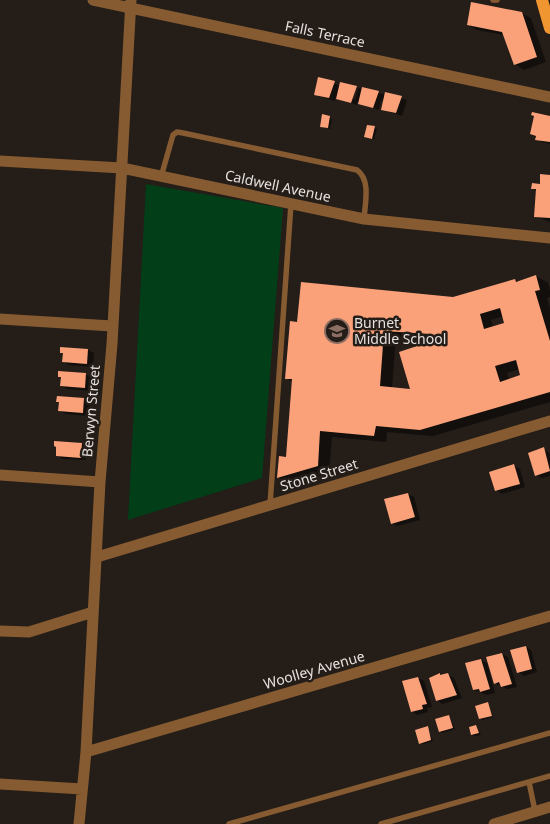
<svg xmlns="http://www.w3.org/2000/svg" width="550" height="824" viewBox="0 0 550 824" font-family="'Noto Sans',sans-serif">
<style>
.green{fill:#023f19}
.shadow{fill:#0007;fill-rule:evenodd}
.building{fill:#fba17a;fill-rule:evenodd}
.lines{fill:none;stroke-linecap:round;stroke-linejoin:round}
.lane{stroke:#865b31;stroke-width:5.5}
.street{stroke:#865b31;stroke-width:11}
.primary{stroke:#ef9631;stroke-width:12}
.labels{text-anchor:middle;stroke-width:5;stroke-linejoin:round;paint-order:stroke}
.street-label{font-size:14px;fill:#e6e1de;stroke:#241d18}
.poi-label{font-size:14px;fill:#e6e1de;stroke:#241d18;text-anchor:start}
</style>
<rect width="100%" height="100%" fill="#241d18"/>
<!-- green -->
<path class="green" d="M146 184 283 208 262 478 128 520Z"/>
<!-- shadow -->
<path class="shadow" d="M521 13 531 18 546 62 524 70 515 64 504 35 477 30 468 25Z
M319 78 340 86 356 87 353 99 355 100 358 88 407 100 402 116 382 109 384 101 381 100 379 110 357 102V105L335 98V101L321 97 315 94Z
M323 116 332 119 330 129 321 126Z
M550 118V144L542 142 531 134Z
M374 128 377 129 374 139 368 138Z
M550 176V222L535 216 537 191 533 188 541 185Z
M536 276 548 283 550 290V297L547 298 550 309V402L433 436 387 432 386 442 332 437 329 473 290 484 278 477 287 458 293 382 286 378 298 323 454 298 515 280 519 282ZM504 316 506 324 493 328 491 320ZM396 337 433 340 434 342 412 390 392 388ZM520 369 522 376 509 380 507 373Z
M88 350 94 353 93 367 69 365 64 362Z
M85 374 91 378 90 391 67 389 61 386 62 378 59 376Z
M84 399 90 402 89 416 66 414 60 411Z
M81 444 87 447 86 460 63 459 57 455Z
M544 449 550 454V476L542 478 536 475Z
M514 466 520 469 525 487 502 494 496 490Z
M408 494 414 497 420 520 397 526 392 523Z
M526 647 531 650 537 672 524 676 518 672Z
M502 654 508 657 517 687 507 689 495 683Z
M481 660 487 663 495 693 487 695 474 690Z
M448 675 454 678 462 698 442 704 437 700Z
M418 678 424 681 432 707 427 708 428 712 417 715 412 711Z
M488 704 493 717 482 720 480 718Z
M449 716 455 729 442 733 440 731Z
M476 726 481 735 475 736 472 735Z
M427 728 433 741 423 744 420 743Z"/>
<!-- building -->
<path class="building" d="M471 2 522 12 537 57 514 65 502 32 467 25Z
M318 77 335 81 329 98 314 95Z
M340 82 357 86 351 103 336 99Z
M362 87 379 91 373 108 358 104Z
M385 92 402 96 396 113 381 110Z
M532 112 550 116V142L535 140 536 136 530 134 534 116 531 115Z
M322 114 330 116 328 128 320 127Z
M367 125 375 126 372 139 364 137Z
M540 174 550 175V218L534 217 536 189H531L532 183 540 184Z
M536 275 540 290 535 291 550 341V392L420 430 376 426 374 436 320 431 318 466 277 478 279 456 286 457 292 379H285L290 321 297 322 301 282 453 297 515 279 516 282ZM500 308 504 323 484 329 480 314ZM384 331 430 334 432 341 399 352 410 389 380 386ZM516 360 520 375 500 382 495 366Z
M60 347 88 349 87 364 62 362 63 353H60Z
M58 371 86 373 85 388 60 386 61 377H58Z
M57 396 84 398 83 413 58 411 59 402H56Z
M54 441 82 443 81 458 56 456V447L54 446Z
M544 447 550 471 535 476 528 453Z
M514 464 520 484 495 491 489 472Z
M408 493 415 517 391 524 384 499Z
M526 646 532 669 517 673 510 650Z
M502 653 512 684 501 687 499 682 494 684 486 657Z
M481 659 490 689 480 692 479 689 473 690 465 663Z
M440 673V675L448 673 457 695 436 701 429 678Z
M418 677 427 704 422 705 423 709 411 712 402 681Z
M488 702 492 716 479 719 475 706Z
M449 715 453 728 439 732 435 719Z
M476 725 479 733 471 735 469 727Z
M428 726 431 740 419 744 415 730Z"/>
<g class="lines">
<!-- lane -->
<path class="lane" d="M493 0H497
M161 177 173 135 177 132 183 133 357 170C371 180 365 203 364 219
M270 505 291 204
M529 782 535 811
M229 824 550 733
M381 824 550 776"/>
<!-- street -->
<path class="street" d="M93 0 550 97
M0 161 122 168 364 219 550 238
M0 319 112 326
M0 475 100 482
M97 557 550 421
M0 631 29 632 93 612
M86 752 550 616
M0 784 82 789
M79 824 86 752 100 482 112 344 131 0
M494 824 550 807"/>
<!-- primary -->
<path class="primary" d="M542 0 550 28"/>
</g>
<!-- icons -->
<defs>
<symbol id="school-ring" viewBox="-11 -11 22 22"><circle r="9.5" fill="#241d18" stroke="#8d6e63" stroke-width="1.5"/><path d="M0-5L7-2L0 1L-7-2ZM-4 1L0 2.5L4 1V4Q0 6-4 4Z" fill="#8d6e63"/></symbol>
</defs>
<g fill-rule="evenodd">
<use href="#school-ring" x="323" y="317" width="28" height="28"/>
</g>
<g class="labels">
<!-- street labels -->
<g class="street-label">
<text transform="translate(325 34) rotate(12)" y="5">Falls Terrace</text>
<text transform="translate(278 186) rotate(12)" y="5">Caldwell Avenue</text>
<text transform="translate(91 411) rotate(-85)" y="5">Berwyn Street</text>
<text transform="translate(319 475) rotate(-17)" y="5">Stone Street</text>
<text transform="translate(314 670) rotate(-16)" y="5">Woolley Avenue</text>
</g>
<!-- poi labels -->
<g class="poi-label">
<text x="354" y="328">Burnet<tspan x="354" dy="16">Middle School</tspan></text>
</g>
</g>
</svg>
